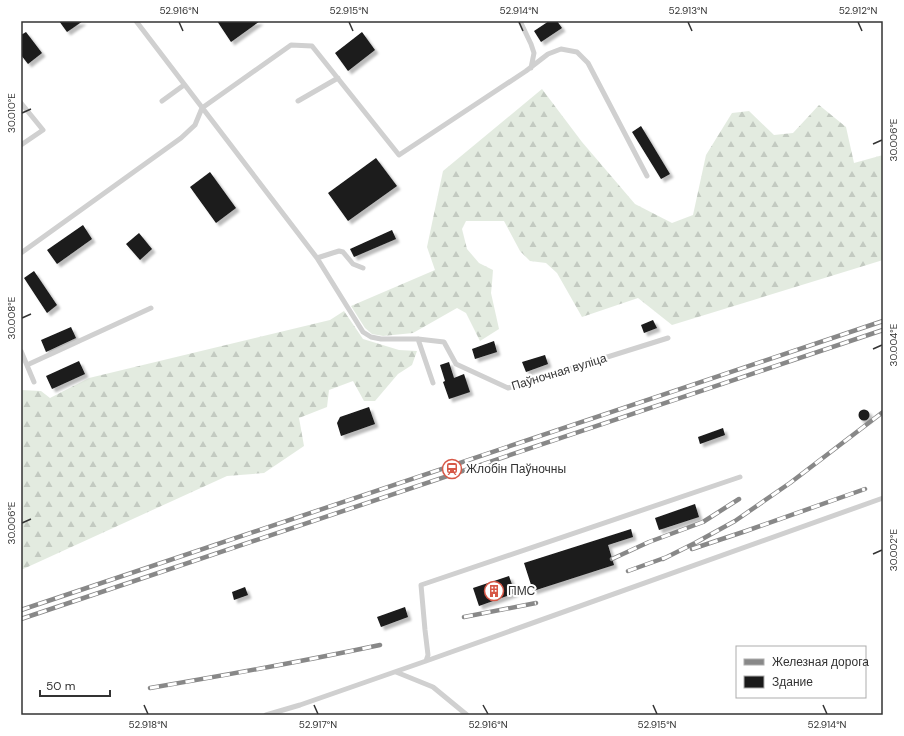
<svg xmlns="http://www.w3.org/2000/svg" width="904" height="736" viewBox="0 0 904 736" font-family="'DM Sans',sans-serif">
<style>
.forest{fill:url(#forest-firs)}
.building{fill:#1a1a1a;filter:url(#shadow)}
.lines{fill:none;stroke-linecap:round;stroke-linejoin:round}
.service{stroke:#d0d0d0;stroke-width:5}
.rail-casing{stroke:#888;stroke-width:4.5}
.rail{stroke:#fff;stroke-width:3;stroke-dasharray:9;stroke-linecap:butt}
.ticks{fill:none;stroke:#333;stroke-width:1.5}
.labels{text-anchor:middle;stroke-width:4;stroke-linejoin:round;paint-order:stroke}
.street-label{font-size:12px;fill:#333;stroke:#fff}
.poi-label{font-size:12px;fill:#333;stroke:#fff;text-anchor:start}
.neatline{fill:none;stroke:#333;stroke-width:1.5}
.ticks-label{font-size:10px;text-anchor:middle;fill:#333}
</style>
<defs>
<pattern id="forest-firs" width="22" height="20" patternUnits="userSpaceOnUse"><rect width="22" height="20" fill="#e3ebe0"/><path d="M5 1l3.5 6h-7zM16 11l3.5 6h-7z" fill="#c3cac1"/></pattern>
<filter id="shadow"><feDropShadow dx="3.5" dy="3.5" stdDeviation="1" flood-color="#0004"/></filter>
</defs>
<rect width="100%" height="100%" fill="#fff"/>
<!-- forest -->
<path class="forest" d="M542 89 582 142 635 204 672 223 693 215 706 155 732 113 749 111 774 135 793 133 819 105 846 127 854 163 883 155V260L672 325 638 298 582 317 557 273 546 263 530 261 520 251 504 221H466L462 229 467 249 479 263 493 270 492 283 491 293 499 329 480 341 466 313 457 308 413 333 383 336 372 334 365 328 351 306 435 270 427 247 443 171Z
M344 311 363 339 399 350 417 351 412 365 398 374 375 401H364L353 381 329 390 327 407 299 418 304 446 264 473 227 476 21 570V390L41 391 50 398 89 378 330 320Z"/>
<!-- building -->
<path class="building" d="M59 21H83L67 32Z
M217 21H260L231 42Z
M549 21H557L562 28 541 42 534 31Z
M26 32 42 53 28 64 21 55V35Z
M362 32 375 50 348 71 335 53Z
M641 126 670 174 661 179 632 132Z
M376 158 397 186 348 221 328 193Z
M210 172 236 208 216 223 190 187Z
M83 225 92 239 57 264 47 250Z
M392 230 396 239 354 257 350 249Z
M139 233 152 249 140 260 126 244Z
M34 271 57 305 47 313 24 278Z
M653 320 657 328 644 333 641 325Z
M71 327 76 338 46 352 41 340Z
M494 341 497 352 475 359 472 349Z
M545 355 548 364 526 372 522 362Z
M79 361 85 374 52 389 46 376Z
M449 362 454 378 464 374 470 392 449 399 443 382 445 381 440 365Z
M369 407 375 424 341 436 337 423 340 417Z
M858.5 415a5.5 5.5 0 1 1 11 0a5.5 5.5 0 1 1-11 0Z
M723 428 725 435 700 444 698 437Z
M695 504 699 517 659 530 655 518Z
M631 529 633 537 608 545 614 565 533 591 524 563Z
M509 576 515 593 479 606 473 588Z
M245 587 248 595 234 600 232 592Z
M405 607 408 617 381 627 377 617Z"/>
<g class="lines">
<!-- service -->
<path class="service" d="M136 21 317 258 363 332 371 337 381 339H418L444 342 456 364 508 388 668 338
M520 21 531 44 534 53 531 68
M162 101 184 85
M298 101 338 78
M21 103 43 130 21 145
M21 253 181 138 195 125 202 108 291 45 312 46 399 155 526 71 548 54 561 49 577 52 588 63 647 176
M317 258 339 251 343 252 353 264 363 268
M418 339 433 383
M21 351 34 382
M27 365 151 308
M426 661 428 655 425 630 421 585 740 477
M396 672 433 687 467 715
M266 715 300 705 426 661 883 498"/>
<defs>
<path id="rail" d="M692 549 746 531 865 489
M612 559 649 542 703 522 739 499
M663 559 695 543 735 521 790 483 883 412
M628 571 667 557
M21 610 883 321
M464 617 536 603
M21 619 883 330
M150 688C227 675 304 661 380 645"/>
</defs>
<!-- rail casing -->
<use href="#rail" class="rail-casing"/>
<!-- rail -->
<use href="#rail" class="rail"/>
</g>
<!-- ticks -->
<path class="ticks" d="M179 22 183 31M349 22 353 31M519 22 523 31M688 22 692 31M858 22 862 31M22 113 31 109M873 144 882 140M22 318 31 314M873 349 882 345M22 523 31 519M873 554 882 550M144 705 148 714M314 705 318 714M483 705 488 714M653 705 657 714M823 705 827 714"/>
<!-- icons -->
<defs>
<symbol id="station-ring" viewBox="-11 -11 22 22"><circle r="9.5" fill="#fff" stroke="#d75847" stroke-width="1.5"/><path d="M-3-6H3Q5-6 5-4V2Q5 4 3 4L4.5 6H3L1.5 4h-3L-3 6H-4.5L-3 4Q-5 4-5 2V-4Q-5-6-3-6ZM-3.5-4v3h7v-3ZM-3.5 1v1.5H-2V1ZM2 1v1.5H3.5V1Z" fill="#d75847"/></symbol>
<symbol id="building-ring" viewBox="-11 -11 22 22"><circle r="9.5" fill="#fff" stroke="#d75847" stroke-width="1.5"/><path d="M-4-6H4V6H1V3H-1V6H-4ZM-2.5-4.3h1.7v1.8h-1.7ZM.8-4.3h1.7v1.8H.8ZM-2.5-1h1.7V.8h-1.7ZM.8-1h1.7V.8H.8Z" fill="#d75847"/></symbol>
</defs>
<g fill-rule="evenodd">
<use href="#station-ring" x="441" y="458" width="22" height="22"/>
<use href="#building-ring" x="483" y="580" width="22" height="22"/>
</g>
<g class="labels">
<!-- street labels -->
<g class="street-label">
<text transform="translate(559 372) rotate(-17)" y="4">Паўночная вуліца</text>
</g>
<!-- poi labels -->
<g class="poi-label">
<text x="466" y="473">Жлобін Паўночны</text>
<text x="508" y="595">ПМС</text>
</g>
</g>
<!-- border -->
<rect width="904" height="736" fill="none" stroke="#ffffff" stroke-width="44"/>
<!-- legend -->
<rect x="736" y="646" width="130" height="52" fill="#ffffff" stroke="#adadad"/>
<rect x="744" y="659" width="20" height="6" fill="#888888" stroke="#adadad"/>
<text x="772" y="666" font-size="12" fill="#333333">Железная дорога</text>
<rect x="744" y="676" width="20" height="12" fill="#1a1a1a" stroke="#adadad"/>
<text x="772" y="686" font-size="12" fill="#333333">Здание</text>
<!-- scale -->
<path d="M40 690v6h70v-6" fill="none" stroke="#333333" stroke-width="2"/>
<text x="46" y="690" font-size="12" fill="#333333" stroke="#ffffff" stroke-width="3" paint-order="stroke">50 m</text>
<rect x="22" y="22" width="860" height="692" class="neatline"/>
<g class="ticks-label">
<text x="179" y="14">52.916°N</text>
<text x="349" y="14">52.915°N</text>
<text x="519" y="14">52.914°N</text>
<text x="688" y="14">52.913°N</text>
<text x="858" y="14">52.912°N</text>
<text transform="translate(11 113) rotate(-90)" y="4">30.010°E</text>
<text transform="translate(893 140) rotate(-90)" y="4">30.006°E</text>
<text transform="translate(11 318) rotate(-90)" y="4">30.008°E</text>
<text transform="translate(893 345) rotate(-90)" y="4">30.004°E</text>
<text transform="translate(11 523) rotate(-90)" y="4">30.006°E</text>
<text transform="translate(893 550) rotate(-90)" y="4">30.002°E</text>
<text x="148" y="728">52.918°N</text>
<text x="318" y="728">52.917°N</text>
<text x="488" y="728">52.916°N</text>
<text x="657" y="728">52.915°N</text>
<text x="827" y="728">52.914°N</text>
</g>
</svg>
